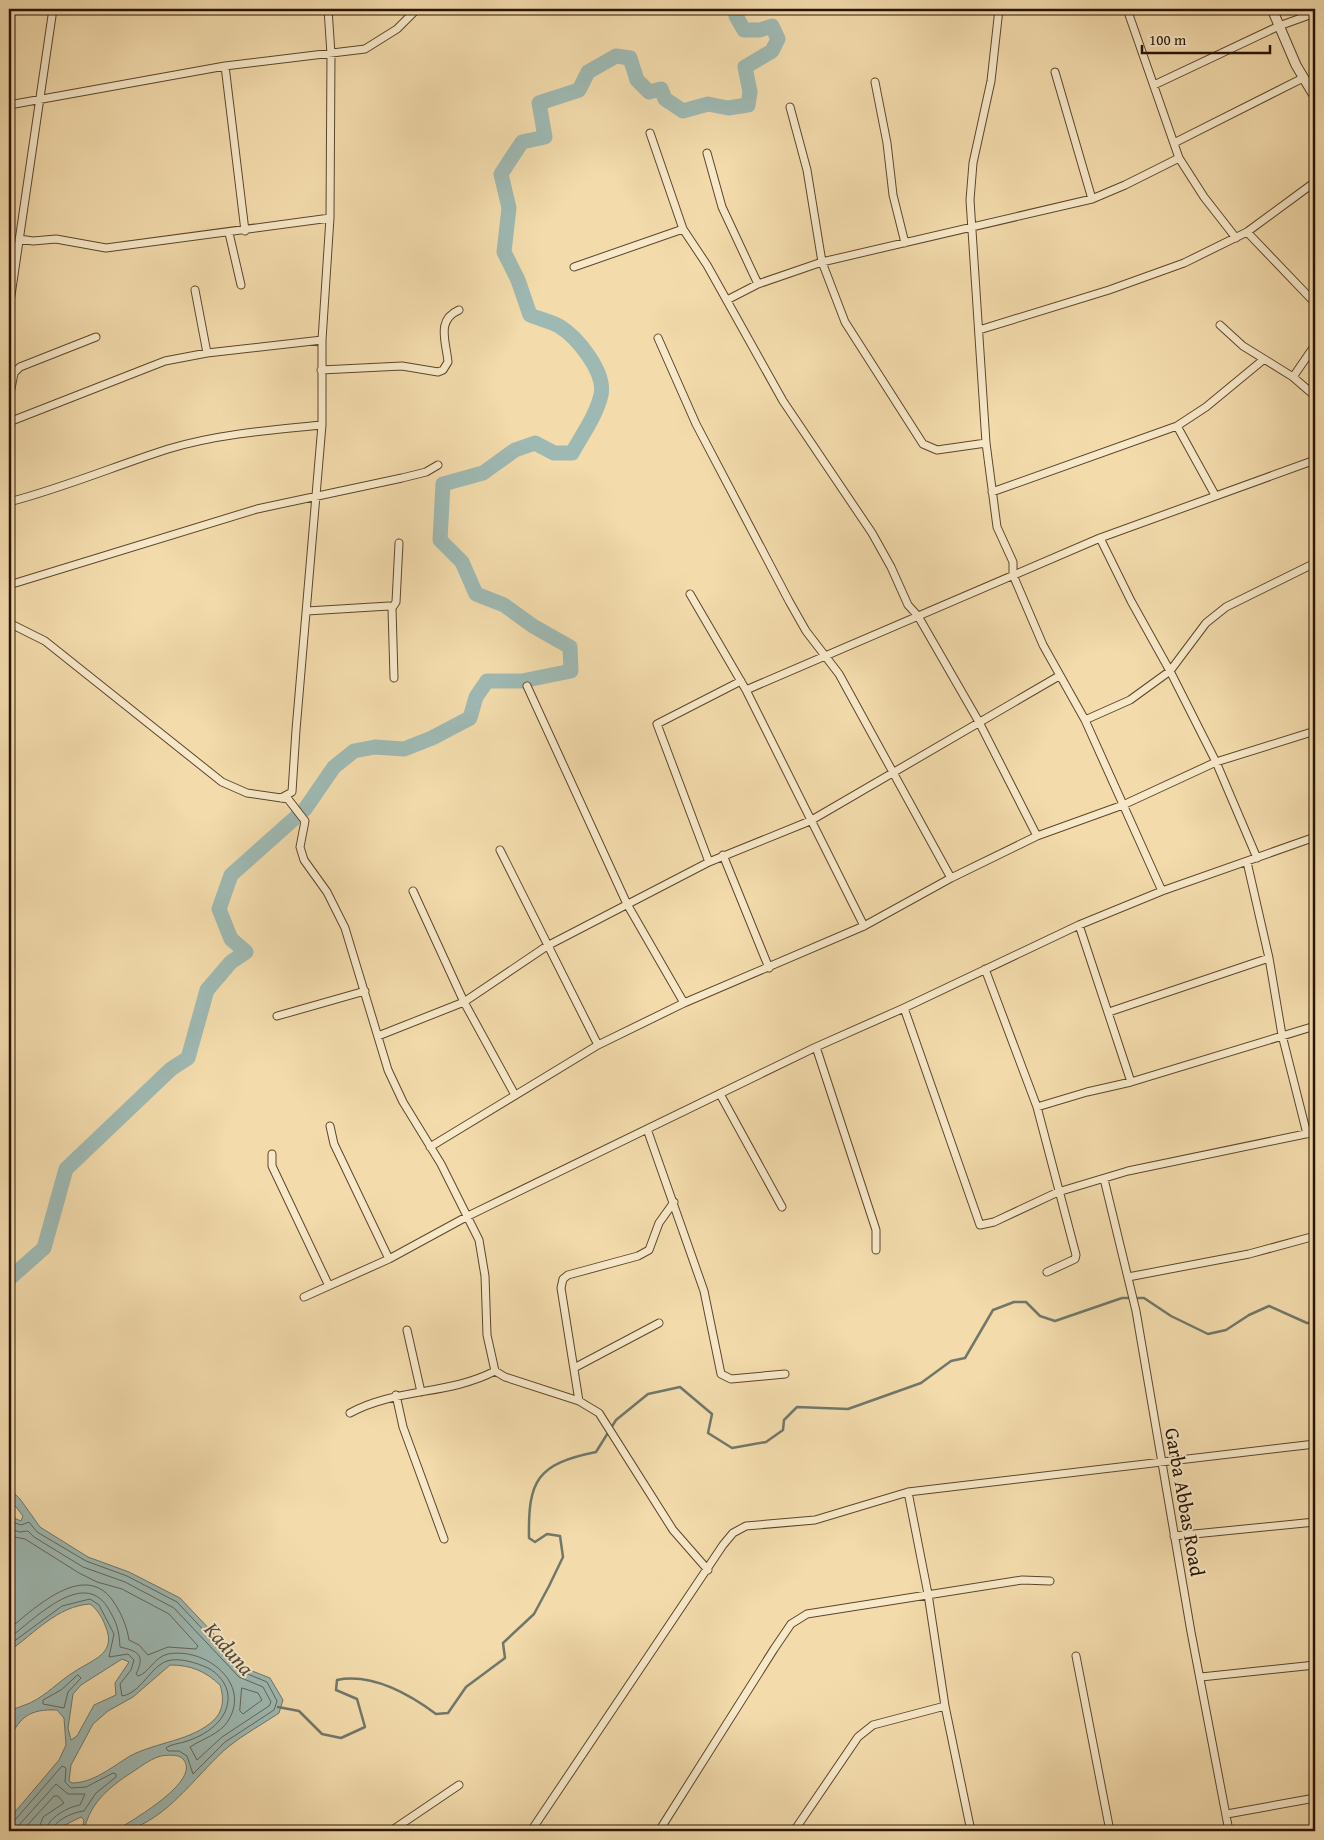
<svg xmlns="http://www.w3.org/2000/svg" width="1324" height="1840" viewBox="0 0 1324 1840" font-family="'Gentium Book Plus',serif">
<style>
.water{fill:#9eb9b3;stroke:#70776b;fill-rule:evenodd}
.lines{fill:none;stroke-linecap:round;stroke-linejoin:round}
.shore{stroke:#64665a;stroke-width:1}
.stream{stroke:#70776b;stroke-width:2.5}
.river{stroke:#9eb9b3;stroke-width:15}
.minor-casing{stroke:#5c462b;stroke-width:9}
.tertiary-casing{stroke:#5c462b;stroke-width:11}
.minor{stroke:#f7e8c9;stroke-width:7}
.tertiary{stroke:#f7e8c9;stroke-width:9}
.labels{text-anchor:middle;stroke-width:4;stroke-linejoin:round;paint-order:stroke}
.street-label{font-size:20px;fill:#2a1400;stroke:#f7e8c9}
.water-label{font-size:21px;font-style:italic;fill:#534e3f;stroke:#f7e8c9}
</style>
<rect width="100%" height="100%" fill="#f3dbac"/>
<filter id="stains"><feTurbulence type="fractalNoise" baseFrequency=".004" numOctaves="4"/><feColorMatrix values="0 0 0 0 .2 0 0 0 0 .09 0 0 0 0 .02 0 0 0 .5 -.17"/></filter>
<radialGradient id="worn" r=".72"><stop offset=".6" stop-color="#630" stop-opacity="0"/><stop offset="1" stop-color="#630" stop-opacity=".3"/></radialGradient>
<!-- water -->
<path class="water" d="M9 1488 20 1499 40 1527 88 1557 129 1572 180 1598 247 1669 270 1678 283 1700 279 1713C263 1724 244 1734 228 1747 196 1774 160 1831 115 1831 129 1822 203 1781 183 1759 179 1754 167 1755 161 1756 153 1758 144 1764 137 1769 112 1785 90 1801 84 1831H82L84 1820 81 1817 53 1831H9V1819L59 1760 66 1745 64 1718 57 1710C30 1709 21 1716 9 1739V1711C16 1708 23 1706 30 1703 47 1695 59 1681 74 1672 93 1659 118 1654 105 1625 102 1617 97 1609 90 1604 57 1606 34 1634 9 1651V1516L21 1521 23 1516 9 1498ZM122 1659 129 1662 115 1683 116 1695 94 1705 77 1736 71 1740 68 1728 73 1694 81 1685ZM170 1665C191 1665 205 1671 220 1685 224 1697 224 1710 214 1720 192 1741 156 1742 130 1756 112 1767 93 1783 72 1783L69 1781 71 1765 93 1724 108 1711 133 1697Z"/>
<g class="lines">
<!-- shore -->
<path class="shore" d="M9 1521 21 1525 29 1522 37 1532 86 1561 127 1576 177 1602 243 1672 267 1682 277 1701 274 1710 225 1742 193 1774 187 1756 179 1751H168L166 1748C171 1744 178 1744 184 1742 205 1736 230 1720 228 1695 227 1684 218 1673 208 1668 197 1663 179 1657 167 1661 150 1667 141 1693 122 1696L120 1684 131 1670 134 1660 128 1654 109 1657 114 1634 99 1605 90 1599 62 1606 9 1645
M9 1528 19 1532 28 1531 34 1537 83 1567 125 1582 174 1608 239 1677 263 1687 271 1702 269 1706 222 1737 197 1760 190 1747C202 1739 220 1734 228 1721 252 1683 205 1647 168 1654 154 1657 149 1673 138 1676L136 1674C146 1654 137 1651 120 1647 119 1630 117 1623 108 1608 83 1567 33 1621 9 1638
M9 1536 25 1539 79 1573 97 1582 122 1589 169 1614 198 1646 196 1649 168 1647 148 1655 139 1645 129 1640C127 1627 122 1615 115 1604 87 1558 36 1607 9 1629
M78 1675 81 1678 68 1692 64 1708 43 1704V1700L61 1690Z
M242 1688 258 1693 262 1700 243 1714 240 1711Z
M9 1822 15 1820 62 1766 66 1768 65 1782 71 1788 86 1787 113 1773 116 1774V1777L96 1793 84 1811C74 1812 54 1820 52 1831
M9 1828 19 1825 56 1784 68 1794H85L80 1805C68 1807 47 1818 46 1831
M22 1831 54 1796H58L64 1803 43 1817 38 1831"/>
<!-- stream -->
<path class="stream" d="M278 1707 299 1711 322 1734 341 1738 365 1727 357 1699 336 1690 337 1680C371 1673 409 1694 436 1714L448 1713 466 1687 505 1658 503 1643 534 1614 549 1586 563 1557 560 1536 547 1534 535 1542 529 1538C528 1480 537 1464 596 1452L616 1420 648 1394 680 1387 712 1414 708 1433 732 1448 766 1442 783 1430 784 1420 797 1407 848 1409 921 1383 951 1361 965 1358 993 1310 1014 1302H1026L1040 1316 1055 1321 1122 1298H1144L1171 1316 1208 1334 1226 1330 1249 1315 1269 1306 1307 1323H1315"/>
<!-- river -->
<path class="river" d="M9 1279 44 1248 66 1169 171 1069 188 1058 207 990 231 962 246 952 231 939 219 909 231 875 305 809 334 767 354 751 375 747 404 749 432 738 470 718 476 697 487 681H522L571 671 570 647 533 626 504 605 476 594 462 562 440 540 443 484 483 473 515 450 535 443 554 453H572C582 435 596 416 601 395 606 372 577 337 559 326 550 321 539 319 530 315L518 280 504 252 509 208 501 174 522 142 545 137 539 103 579 90 588 72 616 56 630 58 637 80 649 92 661 89 665 99 683 111 708 104 728 108 748 105 750 92 745 67 772 51 778 39 772 26 760 30H744L736 16 740 9"/>
<defs>
<path id="minor" d="M999 9 991 81 973 163 970 200 986 443 997 527 1013 562V575L1043 645 1085 720 1162 891
M1127 9 1179 158 1204 197 1236 238
M225 66 245 231
M1055 72 1092 199
M875 82 887 143 893 195 905 243
M1154 85 1279 26 1315 13
M9 105 225 66 365 49 397 29 417 9
M790 107 807 170 822 262 845 322 923 444 937 450 986 443
M650 133 683 229 707 265 783 401 872 533 891 567 908 605 918 616 979 722 1037 836
M1174 143 1303 78
M707 153 722 207 758 284
M1247 232 1315 303
M229 233 241 285
M19 239 33 241 56 239 106 248 330 218
M574 267 683 229
M195 290 207 353
M727 300 758 284 822 262 1092 199 1125 185 1179 158
M9 309 53 9
M1220 325 1243 346 1293 377 1315 396
M979 330 1109 290 1184 263 1247 232 1315 182
M658 338 696 424 789 601 806 631 839 674 951 878
M321 370 402 366 438 372 443 370 448 362C446 341 436 320 459 310
M1293 377 1315 345
M9 399 14 373 20 367 96 337
M9 422 165 361 207 353 322 340
M1177 426 1215 495
M992 492 1177 426 1206 407 1263 360
M9 502C63 488 115 466 168 449 218 434 270 430 322 425
M1100 538 1131 601 1170 671 1216 762 1257 858
M9 585 257 509 402 478 426 472 438 465
M690 594 746 690 864 926
M307 611 389 606 392 608
M9 623 45 641 222 782 247 793 288 799 305 821 300 847 304 860 327 892 345 928 388 1070 403 1102 441 1164 479 1240 485 1276 487 1335 495 1371 505 1377 579 1401 599 1413 673 1530 708 1570
M394 678 392 608 396 602 399 543
M527 686 627 904 684 1003
M746 690 1100 538 1315 460
M1085 720 1130 700 1170 671 1206 623 1226 607 1315 563
M281 798 292 792 296 730 322 425V340L330 218 331 54 328 9
M500 850 598 1045
M723 855 769 968
M709 862 657 724 741 681
M1247 862 1269 958 1282 1035 1307 1134
M413 891 464 1002 515 1095
M1079 925 1131 1082
M985 969 1037 1107 1076 1255 1075 1259 1047 1272
M904 1008 980 1225 994 1222 1058 1192 1128 1171 1315 1132
M1109 1012 1269 958
M277 1016 365 991
M378 1036 464 1002 547 946 709 862 810 821 1059 676
M816 1047 876 1230V1250
M720 1094 782 1207
M1037 1107 1087 1092 1131 1082 1315 1026
M330 1126 334 1144 389 1259
M647 1129 704 1291 721 1374 731 1379 785 1374
M430 1147 598 1045 684 1003 864 926 951 878 1037 836 1123 805 1216 762 1315 731
M272 1154V1166L329 1286
M1104 1179 1136 1311 1191 1632 1229 1831
M1128 1277 1249 1254 1315 1236
M304 1297 389 1259 468 1216 816 1047 904 1008 1079 925 1162 891 1315 837
M407 1330 421 1392
M574 1368 659 1323
M396 1395 403 1427 444 1539
M579 1401 561 1288 563 1279 568 1275 638 1256 649 1250 659 1223 674 1202
M350 1413C396 1388 449 1395 495 1371
M908 1492 928 1594 945 1706 971 1831
M1174 1536 1315 1522
M1076 1656 1110 1831
M1201 1677 1315 1665
M1227 1814 1315 1798
M391 1831 459 1785
M531 1831 723 1545 733 1533 746 1526 815 1520 908 1492 1315 1444
M659 1831 774 1649 791 1624 807 1614 1022 1580 1050 1581
M794 1831 858 1737 873 1725 945 1706"/>
<path id="tertiary" d="M1272 9 1296 65 1315 97"/>
</defs>
<!-- minor casing -->
<use href="#minor" class="minor-casing"/>
<!-- tertiary casing -->
<use href="#tertiary" class="tertiary-casing"/>
<!-- minor -->
<use href="#minor" class="minor"/>
<!-- tertiary -->
<use href="#tertiary" class="tertiary"/>
</g>
<g class="labels">
<!-- street labels -->
<g class="street-label">
<text transform="translate(1185 1502) rotate(80)" y="7">Garba Abbas Road</text>
</g>
<!-- water labels -->
<g class="water-label">
<text transform="translate(229 1649) rotate(49)" y="7">Kaduna</text>
</g>
</g>
<!-- margin -->
<rect width="1324" height="1840" fill="none" stroke="#f3dbac" stroke-width="30"/>
<rect x="10" y="10" width="1304" height="1820" fill="none" stroke="#2a1400" stroke-width="2.5"/>
<rect x="15" y="15" width="1294" height="1810" fill="none" stroke="#2a1400"/>
<!-- scale -->
<path d="M1142 45v8h128v-8" fill="none" stroke="#2a1400" stroke-width="2.5"/>
<text x="1149" y="45" font-size="15" fill="#2a1400" stroke="#f7e8c9" stroke-width="4" paint-order="stroke">100 m</text>
<rect width="100%" height="100%" filter="url(#stains)"/>
<rect width="100%" height="100%" fill="url(#worn)"/>
</svg>
